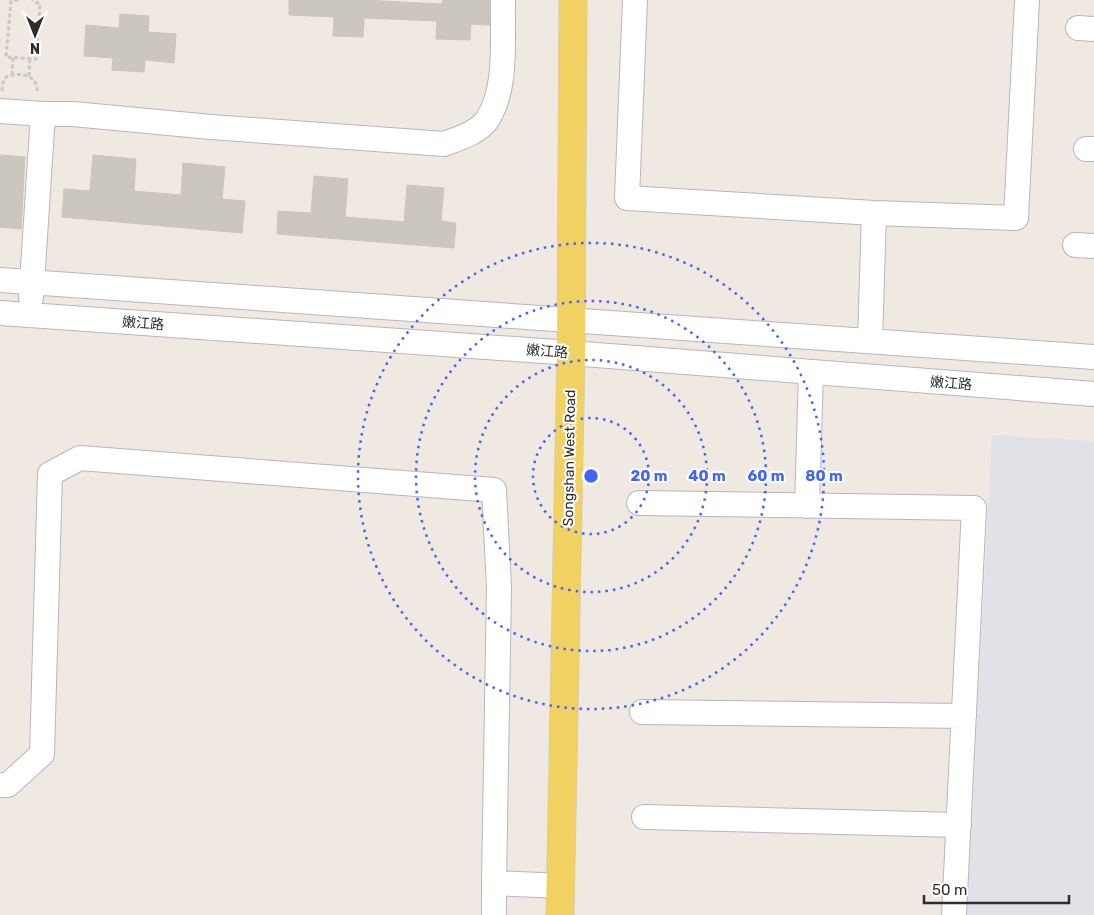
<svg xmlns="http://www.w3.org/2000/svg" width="1094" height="915" viewBox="0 0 1094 915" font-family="Rubik,'Noto Sans SC',sans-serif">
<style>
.industrial{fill:#e3e1e8}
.building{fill:#cbc7bf;stroke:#cbc5ba}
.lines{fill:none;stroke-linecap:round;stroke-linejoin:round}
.minor-casing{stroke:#b4b7c1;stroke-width:26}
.major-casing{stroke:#c9c9c9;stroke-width:29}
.path{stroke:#c9c9c9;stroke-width:3;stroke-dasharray:4 2.5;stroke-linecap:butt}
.minor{stroke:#fff;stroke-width:24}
.major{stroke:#f2d163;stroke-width:28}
.ring{fill:none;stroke:#4264fb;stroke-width:2.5;stroke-dasharray:2.5 5}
.labels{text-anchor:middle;stroke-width:4;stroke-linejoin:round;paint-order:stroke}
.street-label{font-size:14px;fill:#2e2e2e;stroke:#fff}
.centre{fill:#4264fb;stroke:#fff;stroke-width:2.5}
.ring-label{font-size:15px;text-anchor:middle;font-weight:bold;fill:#4264fb;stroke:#fff;stroke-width:4;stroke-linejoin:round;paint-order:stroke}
</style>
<rect width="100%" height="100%" fill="#efe9e1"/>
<!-- industrial -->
<path class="industrial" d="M992 435 1094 441V915H967Z"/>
<!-- building -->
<path class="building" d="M289 0H363L442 4 443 0H504L503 26 471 24 470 40 436 39 437 21 364 18 363 37 333 36 334 17 289 15Z
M120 14 149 16 148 32 176 34 174 63 145 60 144 72 112 70 113 58 84 56 86 25 119 28Z
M0 155 25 157 21 229 0 227Z
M93 155 136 159 134 191 181 195 183 163 225 167 222 199 245 201 242 233 62 217 64 189 90 191Z
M314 176 348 179 345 217 404 222 407 185 444 188 441 221 456 223 454 248 277 234 278 211 311 213Z"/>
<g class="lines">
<defs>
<path id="minor" d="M635 0 627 198 874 213 1016 218 1027 0
M1078 28 1094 29
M0 111 43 114H73L211 127 444 144C457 139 478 133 487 120 508 89 502 37 503 0
M1086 149H1094
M1075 245 1094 246
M0 280 1094 357
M31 298 43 114
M0 313 571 353 1094 394
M870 341 874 213
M639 503 974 508 954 915
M807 506 811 372
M642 712 964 716
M0 785H8L42 754 50 474 80 458 494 490 499 587 494 883 561 886
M644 817 959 825
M494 915V883"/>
<path id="major" d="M560 915 571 353 573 0"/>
</defs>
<!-- minor casing -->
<use href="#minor" class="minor-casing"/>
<!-- major casing -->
<use href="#major" class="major-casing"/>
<!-- path -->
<path class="path" d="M18 0 11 1 6 57 36 59 40 4 32 0
M12 75 13 57
M29 76 30 59
M2 91 3 83 6 77C20 71 39 75 37 93"/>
<!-- minor -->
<use href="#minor" class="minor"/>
<!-- major -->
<use href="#major" class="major"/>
</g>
<!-- distance rings -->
<g class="ring">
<circle cx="591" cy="476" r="58"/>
<circle cx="591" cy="476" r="116"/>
<circle cx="591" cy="476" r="175"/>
<circle cx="591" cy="476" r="233"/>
</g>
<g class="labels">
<!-- street labels -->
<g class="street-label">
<text transform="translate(143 323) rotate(4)" y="5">嫩江路</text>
<text transform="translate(547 351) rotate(4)" y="5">嫩江路</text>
<text transform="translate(951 383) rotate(4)" y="5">嫩江路</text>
<text transform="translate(569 458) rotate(-89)" y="5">Songshan West Road</text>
</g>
</g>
<circle cx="591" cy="476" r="8" class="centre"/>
<g class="ring-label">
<text x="649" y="481">20 m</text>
<text x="707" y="481">40 m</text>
<text x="766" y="481">60 m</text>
<text x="824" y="481">80 m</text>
</g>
<!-- north arrow -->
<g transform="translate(35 35) rotate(180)" stroke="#ffffff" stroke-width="4" paint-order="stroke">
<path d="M0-4L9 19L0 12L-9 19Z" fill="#2e2e2e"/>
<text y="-8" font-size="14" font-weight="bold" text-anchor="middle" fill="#2e2e2e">N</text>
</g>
<!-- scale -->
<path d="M924 895v8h145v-8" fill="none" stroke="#2e2e2e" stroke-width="2.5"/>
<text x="932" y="895" font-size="15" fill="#2e2e2e" stroke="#ffffff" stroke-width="4" paint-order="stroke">50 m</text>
</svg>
